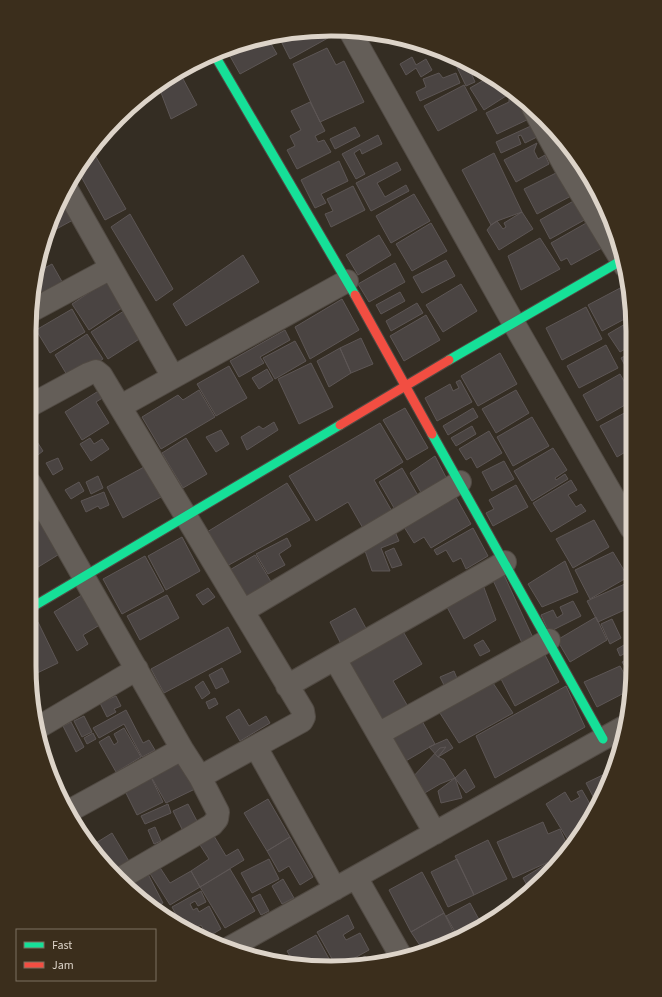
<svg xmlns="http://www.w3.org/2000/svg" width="662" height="997" viewBox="0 0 662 997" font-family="'Source Sans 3',sans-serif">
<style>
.building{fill:#4a4442;stroke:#5d5655}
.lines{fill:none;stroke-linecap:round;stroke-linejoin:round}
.street-casing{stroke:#514a43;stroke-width:24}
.fast-casing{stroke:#514a43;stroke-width:11}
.jam-casing{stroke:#514a43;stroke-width:11}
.street{stroke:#645e58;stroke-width:22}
.fast{stroke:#16e098;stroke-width:9}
.jam{stroke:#f24e42;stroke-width:9}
.rim{fill:none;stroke:#ddd4c9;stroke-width:5}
</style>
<rect width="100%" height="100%" fill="#342d23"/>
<!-- building -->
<path class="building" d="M311 30H324L328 38 290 59 278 35Z
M267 37 277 54 240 74 226 49 253 39Z
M327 48 336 65 344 61 364 102 320 122 293 64Z
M412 57 416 65 426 59 432 70 421 77 416 68 406 75 400 64Z
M461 60 483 70 472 75 475 82 466 86 456 65 462 62Z
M439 73 443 78 456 73 460 83 420 101 416 92 426 87 423 79Z
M491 76 509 89 505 91 506 96 484 110 470 88Z
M182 77 197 105 171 119 160 90Z
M464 85 477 110 438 131 424 106Z
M515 93 522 98 531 118 497 134 486 113 509 102V96Z
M310 102 325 131 315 136 318 142 324 140 331 152 297 169 287 150 295 146 290 136 301 130 291 111Z
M533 125 539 136 525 143 521 135 518 136 521 144 501 153 496 142Z
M355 127 360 136 335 149 330 139Z
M378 135 382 144 362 154 360 149 354 153 365 174 356 179 342 154Z
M537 143 534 151 538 159 545 155 549 164 516 182 504 160Z
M92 150 126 209 105 220 78 171Z
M494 153 522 212 497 221 491 225 462 170Z
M339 161 348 181 321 194 326 203 315 208 301 180Z
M397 162 401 170 377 183 385 197 406 185 409 191 371 211 356 183Z
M560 171 573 195 537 214 524 189Z
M586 173 599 193 597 195 584 174Z
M353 186 365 210 331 227 325 214 333 211 327 199Z
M414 194 430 221 391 243 376 216Z
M60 197 73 220 49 233Z
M577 199 588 218 550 239 540 220Z
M522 212 533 229 499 250 487 230 491 225 497 221 503 229 506 227 504 223Z
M130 214 173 289 156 301 111 227Z
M588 222 602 248 571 265 567 258 561 261 551 243Z
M431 223 447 251 412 271 396 244Z
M379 235 391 255 358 275 346 255Z
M540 238 560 269 521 290 508 256Z
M243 255 259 282 186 326 173 304Z
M446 260 455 276 422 293 413 277Z
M395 263 405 282 369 302 358 284Z
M52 264 65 287 32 306V291L37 272Z
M108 280 125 306 89 330 72 304Z
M461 284 477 311 443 332 426 305Z
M624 286 630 297 632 315 602 331 588 305Z
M400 292 405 301 381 314 376 305Z
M342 299 359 330 310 359 295 327Z
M417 303 423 313 391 331 386 321Z
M586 307 602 339 562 360 546 328Z
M72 309 85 332 50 353 36 330Z
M127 309 144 336 108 359 91 332Z
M426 315 440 340 404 361 390 336Z
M632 320V345L620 352 608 334Z
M285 330 290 340 260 357 264 363 239 377 230 361Z
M87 334 103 359 70 380 55 355Z
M361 338 373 364 351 373 340 348Z
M295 341 306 361 275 379 263 358Z
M606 345 618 368 579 388 567 366Z
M340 348 351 373 329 387 317 361Z
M632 352V379L621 358Z
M500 353 517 384 478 406 461 376Z
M311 363 333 407 299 424 278 379Z
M229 366 247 398 216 416 197 384Z
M267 369 273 380 259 389 252 378Z
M620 374 632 395V401L597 421 583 395Z
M460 380 472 402 437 421 425 398 450 384 453 391 459 388 456 382Z
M100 390 104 397 96 402 109 423 82 440 65 412Z
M199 390 215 417 161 449 142 417 178 395 183 400Z
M516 390 529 413 496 433 482 409Z
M405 408 428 448 407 460 383 420Z
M473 408 478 417 448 435 443 426Z
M632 409V448L617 457 600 426Z
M532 417 549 446 513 466 497 437Z
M274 422 278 430 247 450 241 437 259 426 263 429Z
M380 423 403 462 374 480 393 513 364 530 348 502 316 521 289 476Z
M472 426 476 434 456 446 451 438Z
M221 430 229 444 216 452 206 437Z
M489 431 502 453 477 468 471 457 466 460 459 449Z
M34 437 43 451 34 458 30 452 31 439Z
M90 438 94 444 102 439 109 449 91 461 80 444Z
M186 438 207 474 183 488 162 453Z
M553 448 567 470 555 478 556 480 565 474 568 479 532 501 514 471Z
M435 456 449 483 424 498 410 473Z
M58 458 63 469 53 475 46 463Z
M504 461 514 479 492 491 482 472Z
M144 467 161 497 123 518 107 487Z
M402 468 420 499 397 513 379 482Z
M98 476 103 488 91 494 86 482Z
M571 480 577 490 568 495 576 507 581 504 586 511 551 532 533 503Z
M79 482 84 491 71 499 65 490Z
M287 483 310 520 227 566 207 532Z
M516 485 528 507 493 526 486 513 494 509 489 500Z
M104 492 109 505 100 509 98 506 86 512 81 501Z
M453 492 471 524 431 548 424 537 414 543 401 522Z
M39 515 61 553 35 569 30 560V521Z
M594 520 609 547 573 568 556 539Z
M393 527 399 541 381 548 390 571H372L363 545Z
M473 528 488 556 466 569 461 558 453 562 446 550 437 555 434 550Z
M182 537 200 571 166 590 148 556Z
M287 538 291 546 279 554 285 565 268 574 256 554Z
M394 548 402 565 392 568 385 552Z
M613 552 628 577 590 599 575 570Z
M255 555 273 585 246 601 228 571Z
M145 556 164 591 122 614 103 579Z
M565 561 578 592 542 607 528 584Z
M504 575 534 640 522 643 492 578Z
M627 583 631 592V607L598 622 587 601Z
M483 585 496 620 464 639 447 607Z
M208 588 215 597 203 605 196 595Z
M85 593 103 623 83 635 88 644 77 651 54 612Z
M167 595 179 618 140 640 127 616Z
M573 601 581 616 549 632 541 615 553 610 557 618 563 614 560 607Z
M355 608 369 634 343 648 330 622Z
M596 617 607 640 570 662 557 640Z
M612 619 621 638 610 644 601 624Z
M38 622 58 663 31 676 29 666V626Z
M228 627 241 652 164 693 151 669Z
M401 628 422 664 393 681 410 710 382 726 345 661Z
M483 640 490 651 480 656 474 645Z
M631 641V650L620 656 617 649Z
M544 653 559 682 515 706 500 677Z
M631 657V676L622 662Z
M620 666 630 685V690L597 707 584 682Z
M222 668 229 682 216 689 209 675Z
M454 671 458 681 444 685 440 677Z
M203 681 210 693 202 699 195 687Z
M493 683 513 713 459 743 438 710Z
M566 686 585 727 495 778 476 736Z
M107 696 109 699 116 696 121 706 114 709 116 712 107 717 99 701Z
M215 698 218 704 209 709 206 702Z
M239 709 249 726 266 716 270 723 240 741 226 717Z
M126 710 143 743 149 740 155 750 142 757 124 724 99 738 93 728Z
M84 716 92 732 82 737 74 721Z
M422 721 435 744 404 762 387 736Z
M71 722 84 747 76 752 63 726Z
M124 728 141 757 116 772 99 742 109 736 114 745 118 742 114 734Z
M93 733 96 739 87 744 84 738Z
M447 739 453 748 438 757 429 747Z
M446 747 438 757 444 760 455 778 440 784 423 794 410 780 440 748Z
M179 757 195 789 166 803 149 773Z
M465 769 475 787 466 793 455 778Z
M611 771 602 799 598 806 586 783Z
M149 773 163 802 137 815 123 787Z
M455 778 462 798 441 803 438 791Z
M582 790 594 811 571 845 546 804 565 792 571 802 580 797 577 792Z
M268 799 290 837 267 851 244 813Z
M168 804 171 813 145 824 141 816Z
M188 804 198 823 183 831 173 811Z
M74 814 91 842 89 843 80 834 71 816Z
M543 822 548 834 560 829 569 849 564 855 513 878 497 842Z
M155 827 161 841 154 844 148 830Z
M112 833 130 863 115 871 91 846Z
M214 836 226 856 238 849 244 860 200 887 191 871 209 859 200 845Z
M290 837 313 877 300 885 289 866 279 872 267 851Z
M488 840 507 879 474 895 455 856Z
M269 859 279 879 252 893 241 873Z
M457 859 474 895 448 907 431 872Z
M548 863 552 870 529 889 523 878Z
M159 866 170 883 191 871 200 887 170 905 149 872Z
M230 869 255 911 225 928 200 887Z
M422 872 444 913 411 932 389 890Z
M148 874 163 903 152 908 147 905 135 893 130 883Z
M283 879 294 898 282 904 272 886Z
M201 891 206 902 198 906 195 901 190 904 193 910 197 908 199 912 209 906 221 929 208 937 201 925 196 928 201 937 182 926 172 907Z
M260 894 269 911 261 915 252 898Z
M470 903 483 927 458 937 446 916Z
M444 913 456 937 423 950 411 932Z
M348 915 354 928 343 935 346 940 360 933 369 950 342 965 336 966 317 932Z
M316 935 333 966 311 967 294 963 287 951Z
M365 956 369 964 349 965Z"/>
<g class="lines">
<defs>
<path id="street" d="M350 31 513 322 631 528
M533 108 567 170 625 266
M66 188 173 377
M31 311 111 268
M31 405 88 374 96 371 101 375 303 711 304 717 302 721 200 777
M121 406 347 281
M30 483 182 749 200 777 218 812 217 819 212 825 121 878
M243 611 460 482
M335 659 435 833
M287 686 505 562
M39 727 137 669
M378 734 549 640
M256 747 335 889
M69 811 182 749
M356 877 402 958
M229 948 624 727"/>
<path id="fast" d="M214 54 355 295
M449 360 624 259
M432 434 603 739
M29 609 340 425"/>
<path id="jam" d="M355 295 432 434
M340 425 449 360"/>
</defs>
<!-- street casing -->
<use href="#street" class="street-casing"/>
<!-- fast casing -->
<use href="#fast" class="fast-casing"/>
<!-- jam casing -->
<use href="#jam" class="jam-casing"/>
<!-- street -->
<use href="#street" class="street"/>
<!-- fast -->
<use href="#fast" class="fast"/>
<!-- jam -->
<use href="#jam" class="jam"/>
</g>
<!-- crop -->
<path d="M0 0H662V997H0ZM331 36H331A295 295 0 0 1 626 331V666A295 295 0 0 1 331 961H331A295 295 0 0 1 36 666V331A295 295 0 0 1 331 36Z" fill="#3b2e1c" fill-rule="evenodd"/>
<path class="rim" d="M331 36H331A295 295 0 0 1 626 331V666A295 295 0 0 1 331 961H331A295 295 0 0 1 36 666V331A295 295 0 0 1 331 36Z"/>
<!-- legend -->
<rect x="16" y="929" width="140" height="52" fill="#3b2e1c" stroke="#7c7061"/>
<rect x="24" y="942" width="20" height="6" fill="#16e098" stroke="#7c7061"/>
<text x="52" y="949" font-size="12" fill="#ddd4c9">Fast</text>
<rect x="24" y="962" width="20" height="6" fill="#f24e42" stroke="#7c7061"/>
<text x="52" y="969" font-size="12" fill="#ddd4c9">Jam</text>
</svg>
